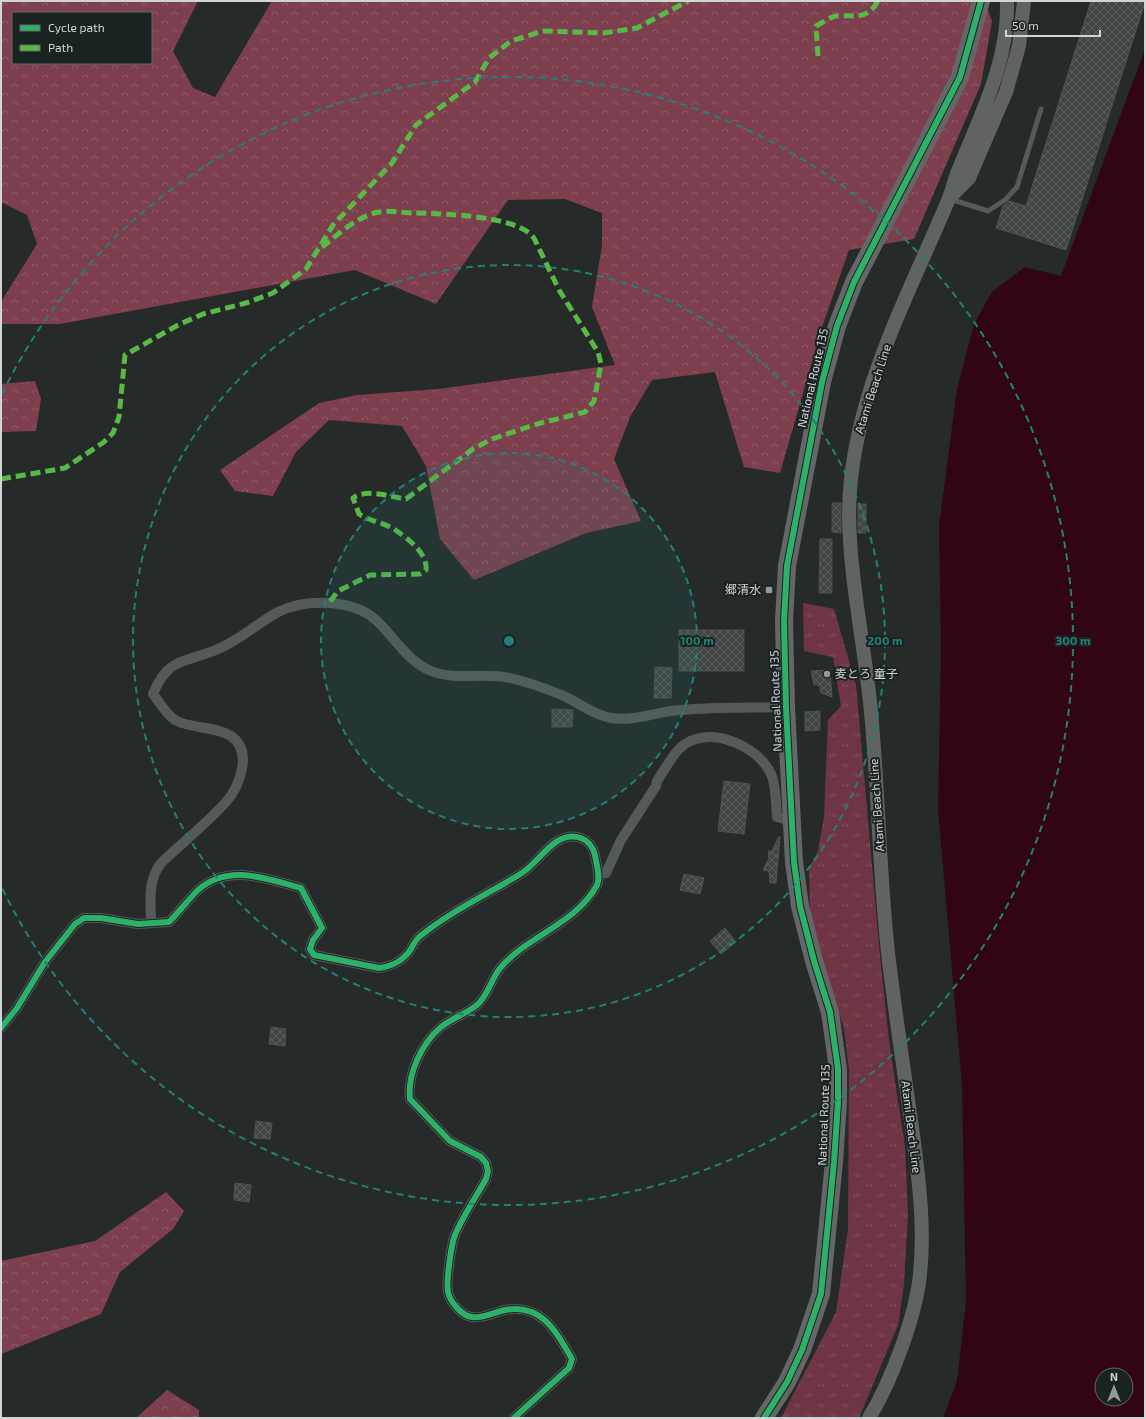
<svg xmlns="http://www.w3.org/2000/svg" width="1146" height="1419" viewBox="0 0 1146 1419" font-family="'Exo 2','Noto Sans JP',sans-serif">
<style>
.grass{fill:url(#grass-tufts)}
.forest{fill:url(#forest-crowns);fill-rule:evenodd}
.water{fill:#320514;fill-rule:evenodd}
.building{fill:url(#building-cross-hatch);stroke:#4f5252}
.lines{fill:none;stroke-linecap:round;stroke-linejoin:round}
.lane{stroke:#565959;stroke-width:5}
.street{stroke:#565959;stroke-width:10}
.secondary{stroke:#616363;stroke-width:14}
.highway{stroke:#656767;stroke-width:18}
.quiet{stroke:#58b947;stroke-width:5;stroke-dasharray:10 5;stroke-linecap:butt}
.cycleway-casing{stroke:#1b2222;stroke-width:8}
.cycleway{stroke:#2db169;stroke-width:6}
.ring{fill:none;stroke:#228078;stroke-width:2;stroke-dasharray:7 5}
.poi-dot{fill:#949a99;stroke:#1b2222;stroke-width:1.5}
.labels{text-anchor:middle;stroke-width:4;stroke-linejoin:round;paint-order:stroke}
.street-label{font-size:12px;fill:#d0d5d5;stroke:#1b2222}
.poi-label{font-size:12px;fill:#d0d5d5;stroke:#1b2222;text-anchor:end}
.centre{fill:#228078;stroke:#1b2222;stroke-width:2}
.ring-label{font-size:12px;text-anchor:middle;font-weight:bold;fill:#228078;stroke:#1b2222;stroke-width:4;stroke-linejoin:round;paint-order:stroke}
</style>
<defs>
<pattern id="grass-tufts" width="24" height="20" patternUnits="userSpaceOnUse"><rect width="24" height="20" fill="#6f3544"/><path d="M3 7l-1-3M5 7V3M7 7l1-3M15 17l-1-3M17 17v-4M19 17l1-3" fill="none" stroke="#82515e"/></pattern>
<pattern id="forest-crowns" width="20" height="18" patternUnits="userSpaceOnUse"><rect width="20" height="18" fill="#7d3e4e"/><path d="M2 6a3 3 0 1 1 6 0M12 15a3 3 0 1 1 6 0" fill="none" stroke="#8e5967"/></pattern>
<pattern id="building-cross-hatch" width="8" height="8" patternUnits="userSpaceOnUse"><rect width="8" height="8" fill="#424545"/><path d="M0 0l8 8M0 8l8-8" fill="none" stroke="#5c5f5f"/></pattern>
</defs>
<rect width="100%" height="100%" fill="#262b2a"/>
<!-- grass -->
<path class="grass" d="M803 603 834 609 856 685 880 956 889 1041 905 1147 908 1214 904 1284 898 1325 859 1418H781L836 1312 848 1229 849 1070 844 1028 825 970 810 914 809 868 818 851 824 817 828 720 841 706 833 657 804 651Z"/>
<!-- forest -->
<path class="forest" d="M1 1H198L173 51 193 88 215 97 272 1H985L992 21 981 84 914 239 849 250 822 327 780 473 744 467 715 372 652 380 630 417 614 459 641 521 586 533 474 580 440 539 426 466 402 426 329 420 296 452 273 496 235 491 220 470 319 403 357 395 438 389 615 365 592 307 602 245V213L565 199 508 200 436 304 355 270 60 324H1V302L37 244 27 215 1 202ZM13 13H151V63H13Z
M35 381 41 399 36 431 1 432V384Z
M166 1192 184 1211 173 1229 120 1272 101 1314 1 1354V1261L95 1241Z
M167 1390 199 1410V1418H136Z"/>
<!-- water -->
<path class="water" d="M1145 49V1418H943L957 1381 966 1301 962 1085 938 809 941 650 939 526 957 389 974 324 992 292 1025 267 1061 276ZM1102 1375H1126V1399H1102Z"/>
<!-- building -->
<path class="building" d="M1091 1 1145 2 1066 250 996 228 1003 206 1009 201 1026 206Z
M832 503H841V533L832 532Z
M858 504H866V533H858Z
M820 539H832V593H819Z
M679 630H744V671H679Z
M655 667 672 668 671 698H654Z
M830 670 832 697 821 693 819 685H814L811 671Z
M552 709 573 710 572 727H552Z
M820 711V730L805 731V712Z
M724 781 750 784 744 834 718 831Z
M779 836 780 837 776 883H770L769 871 763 870 769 858 768 851H772Z
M684 874 704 878 700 894 680 890Z
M725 928 736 942 721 954 710 941Z
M271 1027 286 1029 285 1046 269 1044Z
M256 1121 272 1123 270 1139 254 1138Z
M235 1183 251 1185 249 1202 234 1200Z"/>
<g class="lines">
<!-- lane -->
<path class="lane" d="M950 199 988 211 1005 200 1017 187 1041 109"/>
<!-- street -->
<path class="street" d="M598 874 606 873 621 840 656 786 657 781C664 771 671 757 680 748 706 723 758 745 771 774 776 784 776 806 777 817L792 821
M151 923C151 900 147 882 161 863 182 843 206 824 226 802 240 786 253 751 231 736 215 726 191 729 175 720 166 714 160 703 153 694 168 656 187 663 218 649 240 640 258 623 278 612 306 598 354 599 377 621 395 638 407 661 431 671 456 681 484 672 510 678 528 682 547 689 564 696 579 703 594 715 611 718 634 722 658 711 681 710 716 707 751 708 786 707
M1 1028 17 1008 45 962 75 924 84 918H101L138 924 169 922C179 912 188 900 198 890 229 863 267 879 301 888L322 928 313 940 310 949 314 955 379 968C393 966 403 961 411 949 413 945 416 940 419 937 451 911 488 894 522 873 540 862 555 829 581 838 589 841 593 847 595 855 596 864 601 877 597 885 576 924 529 935 501 967 492 977 488 996 477 1005 466 1014 452 1018 441 1027 422 1043 407 1074 410 1099L450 1141 481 1157 486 1163 488 1171 486 1179C476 1197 463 1216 455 1235 451 1245 446 1282 448 1292 450 1302 462 1316 472 1317 482 1319 495 1312 505 1310 542 1303 556 1332 572 1359L569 1368 514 1418"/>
<!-- secondary -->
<path class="secondary" d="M952 195 969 178 1006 92 1019 46 1024 1
M869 1418C891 1382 916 1316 920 1274 925 1228 919 1181 913 1135 905 1077 896 1019 889 961 879 878 879 795 871 712 865 647 850 581 849 516 849 404 905 303 947 203 952 192 954 180 959 169 981 114 1009 61 1007 1"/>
<!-- highway -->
<path class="highway" d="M764 1418 787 1382 802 1350 821 1294 834 1162 838 1102V1069L830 1012 814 961 800 906 794 862 786 707 784 621 787 566 822 382 837 326 854 282 960 77 981 1"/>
<!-- quiet -->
<path class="quiet" d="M818 56 816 26C822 23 830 17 836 16 855 14 866 22 878 1
M322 247C339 234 357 216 379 212 390 210 404 213 416 213 443 214 517 215 534 238L559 290 598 352 601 364 594 401 585 412 537 424 492 439 473 449 406 499C391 497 366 488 353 498L359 514C370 521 384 523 394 529 407 538 428 553 426 570L420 574 370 575 338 591 329 603
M1 479 65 468 104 442 113 433 119 417 125 355 178 325 203 314 246 303 273 293 306 269 333 225 392 163 416 125 475 82 489 58 511 41 543 31 603 33 637 28 688 1"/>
<defs>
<path id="cycleway" d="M1 1028 17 1008 45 962 75 924 84 918H101L138 924 169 922C179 912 188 900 198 890 229 863 267 879 301 888L322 928 313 940 310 949 314 955 379 968C393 966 403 961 411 949 413 945 416 940 419 937 451 911 488 894 522 873 540 862 555 829 581 838 589 841 593 847 595 855 596 864 601 877 597 885 576 924 529 935 501 967 492 977 488 996 477 1005 466 1014 452 1018 441 1027 422 1043 407 1074 410 1099L450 1141 481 1157 486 1163 488 1171 486 1179C476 1197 463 1216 455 1235 451 1245 446 1282 448 1292 450 1302 462 1316 472 1317 482 1319 495 1312 505 1310 542 1303 556 1332 572 1359L569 1368 514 1418
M764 1418 787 1382 802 1350 821 1294 834 1162 838 1102V1069L830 1012 814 961 800 906 794 862 786 707 784 621 787 566 822 382 837 326 854 282 960 77 981 1"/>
</defs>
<!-- cycleway casing -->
<use href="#cycleway" class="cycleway-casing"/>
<!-- cycleway -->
<use href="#cycleway" class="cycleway"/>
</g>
<!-- distance rings -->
<circle cx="509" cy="641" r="188" fill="#228078" fill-opacity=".12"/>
<g class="ring">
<circle cx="509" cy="641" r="188"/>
<circle cx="509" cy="641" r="376"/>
<path d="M2 394A564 564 0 1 1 2 888"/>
</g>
<!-- markers -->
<g class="poi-dot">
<rect x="765" y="586" width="8" height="8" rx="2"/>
<circle cx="827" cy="674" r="4"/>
</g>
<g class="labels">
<!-- street labels -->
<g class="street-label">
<text transform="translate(813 378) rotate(-77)" y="4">National Route 135</text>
<text transform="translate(873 389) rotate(-72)" y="4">Atami Beach Line</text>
<text transform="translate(776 701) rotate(-92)" y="4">National Route 135</text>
<text transform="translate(877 805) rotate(-94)" y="4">Atami Beach Line</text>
<text transform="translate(824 1115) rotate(-88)" y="4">National Route 135</text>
<text transform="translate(911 1127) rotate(83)" y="4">Atami Beach Line</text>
</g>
<!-- poi labels -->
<g class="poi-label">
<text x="761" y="594">郷清水</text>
<text x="835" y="678" text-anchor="start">麦とろ 童子</text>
</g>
</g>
<circle cx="509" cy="641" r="6" class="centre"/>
<g class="ring-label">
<text x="697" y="645">100 m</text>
<text x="885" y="645">200 m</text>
<text x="1073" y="645">300 m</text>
</g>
<!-- border -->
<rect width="1146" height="1419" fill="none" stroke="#d0d5d5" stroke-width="4"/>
<!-- legend -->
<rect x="12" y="12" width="140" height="52" fill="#1b2222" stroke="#636a6a"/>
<rect x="20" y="25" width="20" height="6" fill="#2db169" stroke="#636a6a"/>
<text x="48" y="32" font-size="12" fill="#d0d5d5">Cycle path</text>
<rect x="20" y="45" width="20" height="6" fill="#58b947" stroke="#636a6a"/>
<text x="48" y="52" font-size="12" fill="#d0d5d5">Path</text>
<!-- north arrow -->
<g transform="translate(1114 1387)"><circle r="19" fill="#1b2222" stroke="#636a6a"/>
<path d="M0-3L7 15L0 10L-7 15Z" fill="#949a99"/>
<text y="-6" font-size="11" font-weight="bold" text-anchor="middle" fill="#d0d5d5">N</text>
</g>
<!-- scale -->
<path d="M1006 30v6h94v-6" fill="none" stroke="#d0d5d5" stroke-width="2"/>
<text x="1012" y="30" font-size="12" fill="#d0d5d5" stroke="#1b2222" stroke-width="3" paint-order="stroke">50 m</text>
</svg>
